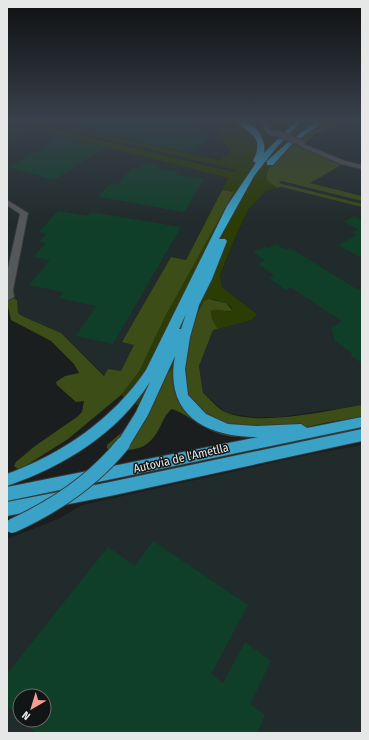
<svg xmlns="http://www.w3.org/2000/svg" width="369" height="740" viewBox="0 0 369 740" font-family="'Fira Sans Condensed',sans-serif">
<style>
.built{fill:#212b2b;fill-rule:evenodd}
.green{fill:#2b3c04}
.forest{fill:#3c4d18}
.building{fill:#103f29}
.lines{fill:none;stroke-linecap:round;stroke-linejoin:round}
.minor-casing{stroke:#373939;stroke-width:2}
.highway-casing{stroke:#373939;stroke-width:2}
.minor{fill:#555858;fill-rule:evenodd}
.highway{fill:#3aa2c6;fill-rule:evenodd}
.minor-bridge-casing{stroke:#373939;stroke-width:8;stroke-linecap:butt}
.highway-bridge-casing{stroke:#373939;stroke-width:16;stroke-linecap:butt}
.minor-bridge{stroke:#555858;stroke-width:6}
.highway-bridge{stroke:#3aa2c6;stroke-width:14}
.labels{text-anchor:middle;stroke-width:3;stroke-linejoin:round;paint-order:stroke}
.street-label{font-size:12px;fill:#e6e8e8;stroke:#121515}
</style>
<rect width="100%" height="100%" fill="#1b1e1e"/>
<!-- built -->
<path class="built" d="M17 120H27L236 170 234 172Z
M34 120H212L230 152 220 160Z
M351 120H362V196L309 183 340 165 301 147 316 134Z
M7 122 228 178 186 260 171 257 123 342 135 345 121 371 105 376 61 333 22 316 18 313 17 300 13 298 7 302Z
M281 181 362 201V204L279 183Z
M281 187 362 207V405L280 417H252L226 413 203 393 199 366 213 330 252 320 257 314 222 287 220 276 235 238 248 210 266 191Z
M362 445V733H7V539L58 519 82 505 312 454ZM20 696H44V720H20Z"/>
<!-- green -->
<path class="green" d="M7 120H17L234 172 236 170 27 120H34L220 160 230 152 212 120H331L313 130 267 175 268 180 277 188 266 191 248 210 235 238 220 275 222 287 257 314 252 320 218 329 212 319 211 311 215 309 229 312 232 308 226 303 212 299 182 360 147 411 121 395 139 372 166 315 233 192 222 190 228 178 7 122Z"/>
<!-- forest -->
<path class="forest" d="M331 120H351L316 134 301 147 341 165 310 183 362 196V201L281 181 279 183 362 204V207L281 187 277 188 267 180C263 159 315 129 331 120Z
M222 190 234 192 166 315 139 372 121 395 68 439 19 470 14 466 16 462 35 446 77 417 82 412 84 401 76 402 57 385 56 382 65 376 79 373 74 364 51 341 11 320 7 302 13 298 17 300 18 313 22 316 61 333 104 376 108 369 121 371 134 345 122 342 171 257 186 260Z
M209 299 226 303 232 310C226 314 218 307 211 311L212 319 218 329 213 330 199 366 203 393C210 399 219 410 227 413 262 426 325 411 362 405V417C351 419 340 420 329 422 299 428 250 444 220 434 203 429 189 415 172 409 166 413 163 421 160 427 148 451 136 449 111 452L107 448V445L147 411 168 373 182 359 192 324 204 301Z"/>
<!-- building -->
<path class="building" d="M61 120H169L192 124 187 128 214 134 192 153 95 132 98 130 61 122Z
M7 126 27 131 7 142Z
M63 137 105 147 54 180 8 167Z
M145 163 159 165 157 168 178 172 176 175 204 179 184 212 98 197 111 183 118 184 132 168 140 169Z
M58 211 87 216 91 212 181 227 113 344 76 336 96 306 58 298 63 292 29 285 50 260 33 257 46 243 39 242 46 234 39 232Z
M354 216 362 220V258L338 245 357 235 352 233 358 229 344 222Z
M276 244 286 250 290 248 355 288 362 290V363L350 355 352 353 335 341 331 328 342 321 291 287 286 290 269 278 274 275 258 264 265 260 253 252 265 247 268 248Z
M153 541 248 605 211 674 223 683 245 642 271 661 250 704 265 715 257 733H36L22 720H44V696H20V718L7 705V674L108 547 135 566Z"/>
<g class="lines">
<defs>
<path id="minor" d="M260 120H266L271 130 277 135 276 136C266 137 264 128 260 120Z
M294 140 345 161 362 165V169L341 164 292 143 291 142Z
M7 200 28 213 13 290 14 297 7 301V273L20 214 7 205Z"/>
<path id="highway" d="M234 120C251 120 267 135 264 153L297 120H303L276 148 254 176 219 239H225L227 241 212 279 199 305 190 337 185 369 188 395 206 414 228 424 257 426 301 424 307 428 362 417V427L7 501V487L258 437C206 437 164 415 175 356L148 415 128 448 123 450 118 448 116 444 136 412 150 382C117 434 64 466 7 486V474C63 453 112 420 146 370L227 206 256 163 253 161C266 135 248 134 234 120ZM186 314 181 329H179Z
M319 120H326L291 145 273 165H267V161L287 143Z
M362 429V441L110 496 7 516V502L110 482Z"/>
</defs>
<!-- minor casing -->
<use href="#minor" class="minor-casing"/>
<!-- highway casing -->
<use href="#highway" class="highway-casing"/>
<!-- minor -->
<use href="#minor" class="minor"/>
<!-- highway -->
<use href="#highway" class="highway"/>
<defs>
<path id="minor-bridge" d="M276 133 302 143"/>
<path id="highway-bridge" d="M12 526C56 506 93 481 123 444"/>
</defs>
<!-- minor-bridge casing -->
<use href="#minor-bridge" class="minor-bridge-casing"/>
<!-- highway-bridge casing -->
<use href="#highway-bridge" class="highway-bridge-casing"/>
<!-- minor-bridge -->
<use href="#minor-bridge" class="minor-bridge"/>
<!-- highway-bridge -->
<use href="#highway-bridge" class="highway-bridge"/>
</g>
<!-- sky -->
<linearGradient id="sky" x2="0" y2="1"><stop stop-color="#0f1010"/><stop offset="0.54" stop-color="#39414c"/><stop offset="1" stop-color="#39414c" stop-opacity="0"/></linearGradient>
<rect width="369" height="223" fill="url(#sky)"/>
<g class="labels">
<!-- street labels -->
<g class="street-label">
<text transform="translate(181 458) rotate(-13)" y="4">Autovia de l'Ametlla</text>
</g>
</g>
<!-- border -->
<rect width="369" height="740" fill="none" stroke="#e6e8e8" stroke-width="16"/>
<!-- north arrow -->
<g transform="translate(32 708) rotate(218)"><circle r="19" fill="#121515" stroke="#676969"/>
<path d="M0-3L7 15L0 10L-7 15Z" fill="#f59c93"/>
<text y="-6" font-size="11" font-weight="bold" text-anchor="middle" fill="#e6e8e8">N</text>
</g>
</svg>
